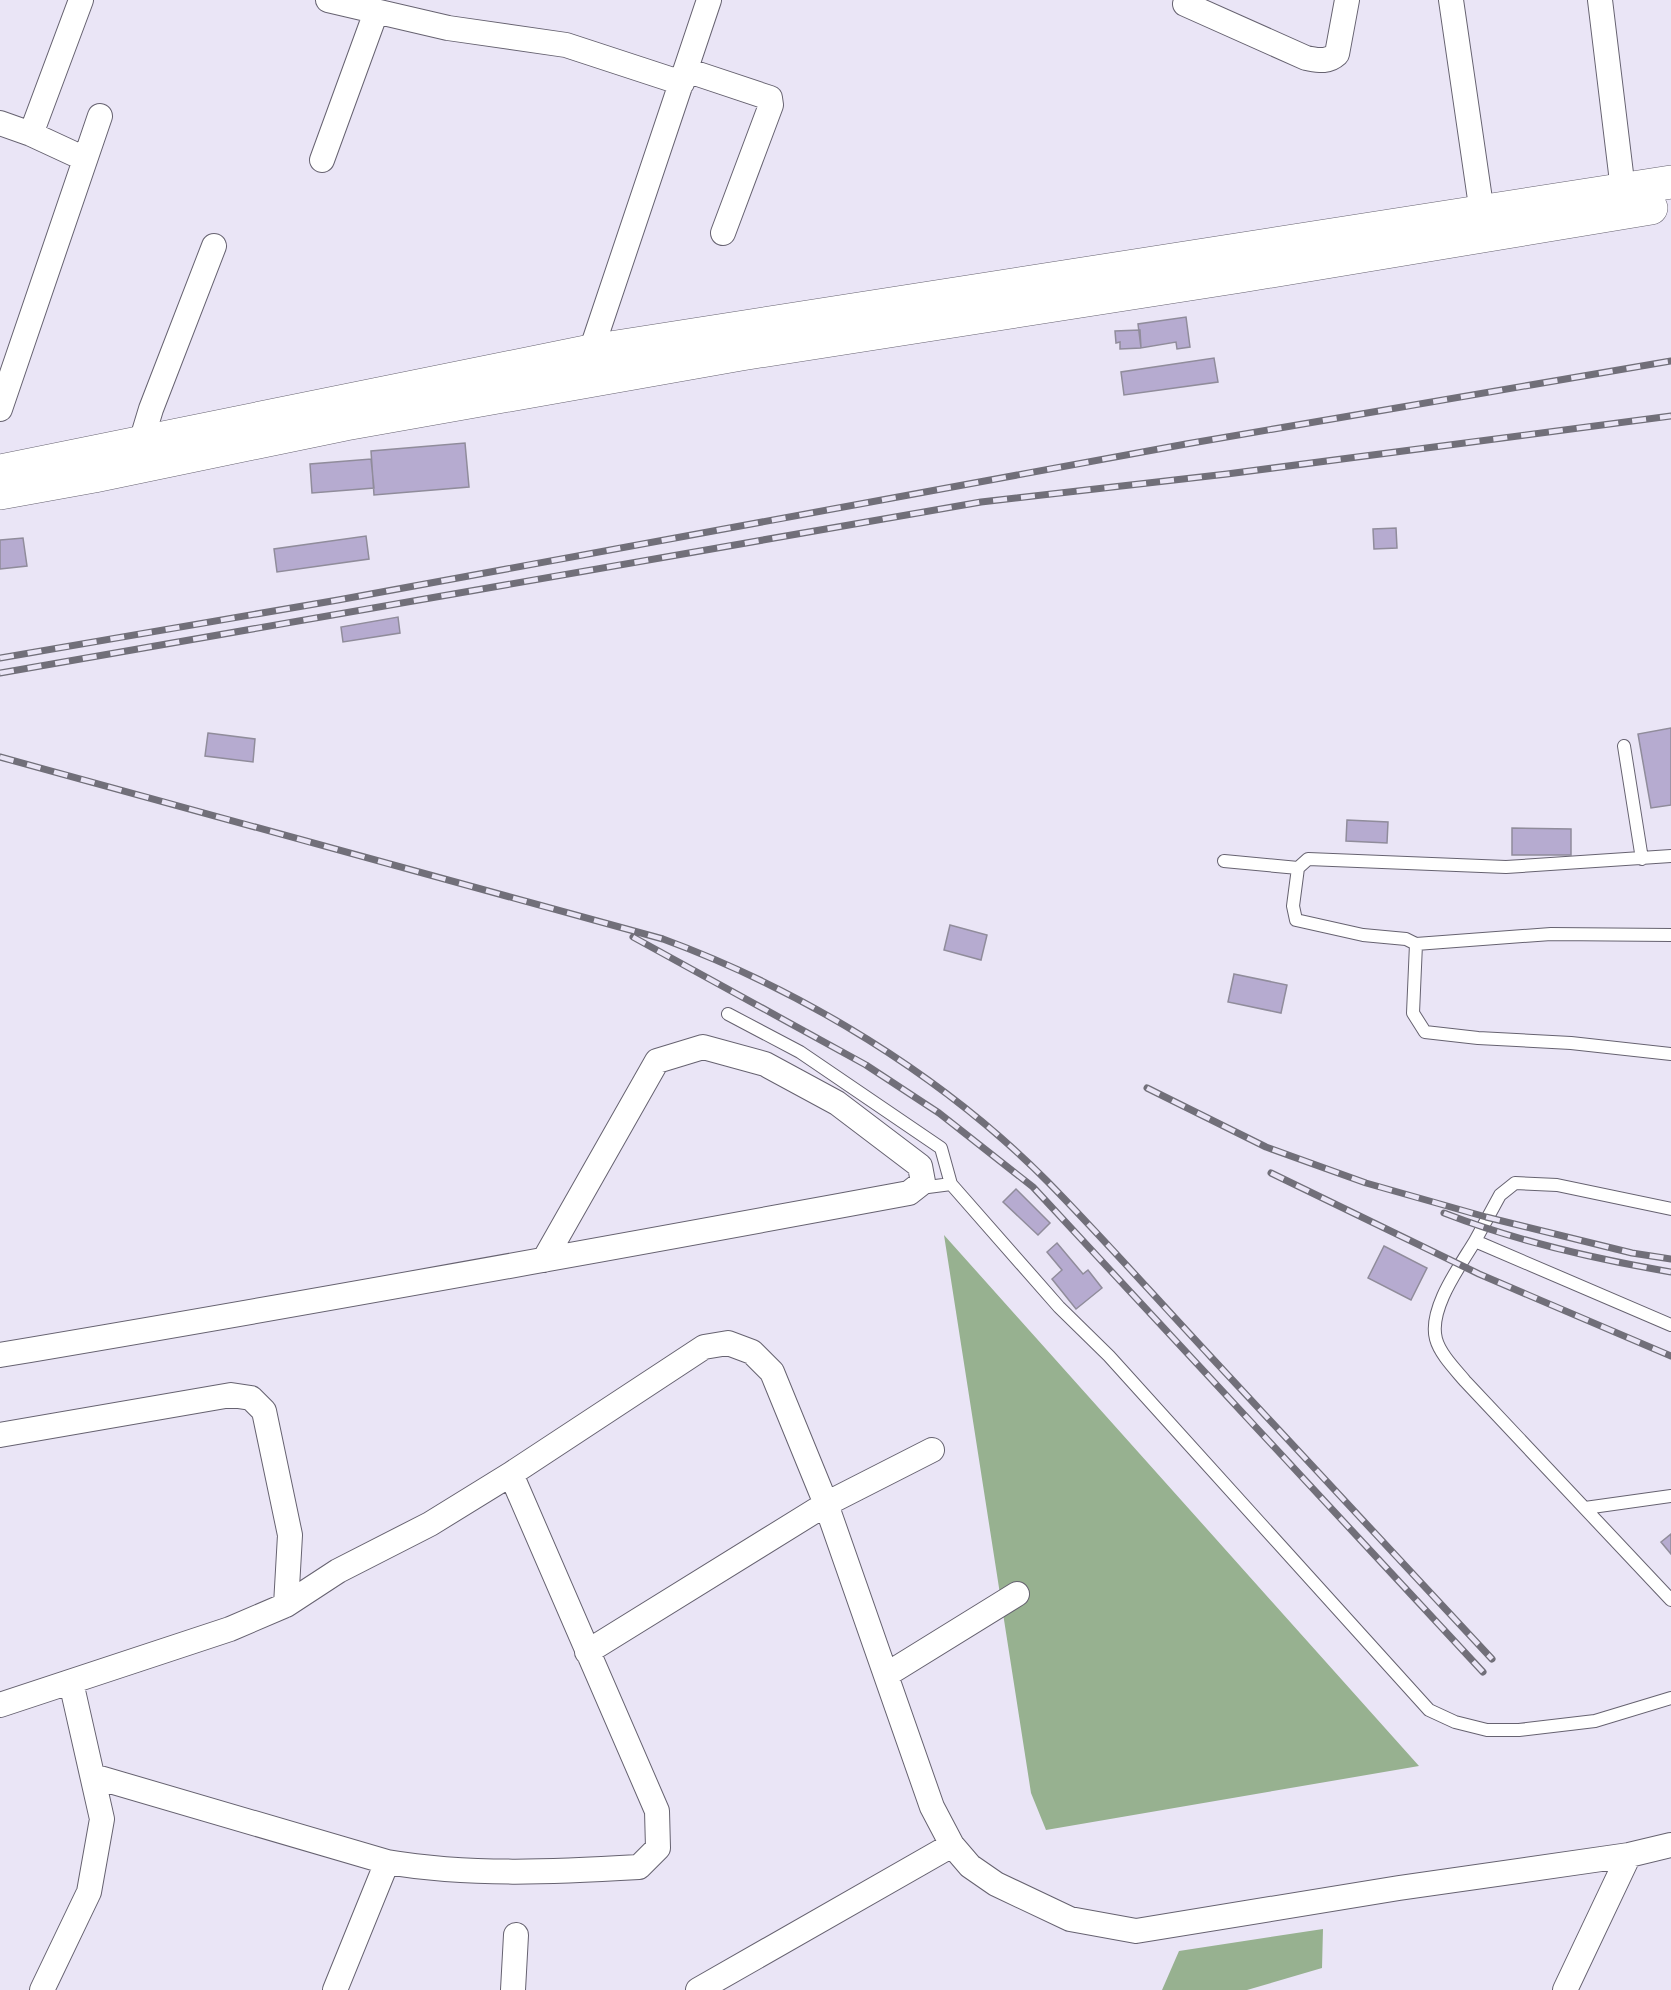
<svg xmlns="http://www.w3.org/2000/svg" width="1671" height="1990" viewBox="0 0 1671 1990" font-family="'Archivo Narrow',sans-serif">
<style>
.forest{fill:#97b190}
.building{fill:#b6abd0;stroke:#908c9b;stroke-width:1.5}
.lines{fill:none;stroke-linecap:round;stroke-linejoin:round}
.lane-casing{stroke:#666270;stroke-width:14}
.street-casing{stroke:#666270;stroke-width:26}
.secondary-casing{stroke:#666270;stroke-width:34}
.lane{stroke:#fff;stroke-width:12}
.street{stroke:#fff;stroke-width:24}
.secondary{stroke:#fff;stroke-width:33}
.rail-casing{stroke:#716f79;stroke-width:7}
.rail{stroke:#eae5f6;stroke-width:4.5;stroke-dasharray:14;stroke-linecap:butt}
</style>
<rect width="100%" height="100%" fill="#eae5f6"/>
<!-- forest -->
<path class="forest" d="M944 1235 1419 1766 1046 1830 1031 1793Z
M1323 1929 1322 1968 1247 1990H1162L1179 1951Z"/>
<!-- building -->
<path class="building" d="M1186 317 1190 347 1177 349 1176 342 1141 348 1138 324Z
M1140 330 1141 348 1120 349V342L1116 343 1115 331Z
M1214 358 1218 382 1124 395 1121 372Z
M465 443 469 487 374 495 371 451Z
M371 459 374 488 312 493 310 464Z
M1396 528 1397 548 1374 549 1373 529Z
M366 536 369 559 277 572 274 549Z
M23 538 27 566 0 569V540Z
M398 617 400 633 343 642 341 627Z
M1671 728V805L1651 808 1638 734Z
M208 733 255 739 253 762 205 756Z
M1347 820 1388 822 1387 843 1346 841Z
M1512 828 1571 829V855H1512Z
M950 925 987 935 981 960 944 950Z
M1234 974 1287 985 1281 1013 1228 1002Z
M1016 1189 1050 1223 1038 1235 1003 1202Z
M1057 1243 1083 1274 1088 1270 1102 1288 1076 1309 1052 1279 1062 1270 1047 1252Z
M1384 1246 1427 1268 1411 1300 1368 1278Z
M1671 1534V1554L1661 1542Z"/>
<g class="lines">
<defs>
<path id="lane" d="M1624 746 1642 859
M1671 856 1506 867 1308 859 1298 868 1293 906 1296 920 1363 935 1406 939 1416 944 1413 1013 1425 1032 1478 1038 1571 1043 1671 1054
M1224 861 1298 868
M1416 944 1551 934 1671 935
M728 1014 800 1052 941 1148 951 1184
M923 1182 928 1187 951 1184 1059 1307 1109 1356 1429 1710 1455 1722 1487 1730H1519L1595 1721 1671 1698
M1475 1241 1500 1195 1515 1183 1557 1185 1671 1209
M1671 1325 1475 1241C1460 1266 1428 1309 1436 1339 1440 1354 1455 1369 1465 1381L1671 1600
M1585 1508 1671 1496"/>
<path id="street" d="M328 0 448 28 566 45 682 83
M1451 0 1482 213
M1600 0 1623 190
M1185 4 1306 58C1318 60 1327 63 1337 54L1347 0
M686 70 770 98 771 105 723 233
M0 123 31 134 81 0
M31 134 85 159
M322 160 376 12
M592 366 591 351 709 0
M0 409 100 116
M142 455 141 442 151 409 214 246
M0 1355C303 1304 606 1249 909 1193L923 1182 920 1166 837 1103 765 1064 703 1047 657 1061 544 1260
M0 1435 231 1395 251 1398 264 1411 290 1535 286 1605
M587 1652 826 1504 932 1450
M886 1675 1017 1594
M0 1705 230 1629 286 1605 338 1571 430 1524 511 1474
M93 1776 387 1862C471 1876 554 1872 639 1867L658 1848 657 1811 511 1474 704 1347 728 1343 752 1352 772 1372 826 1504 932 1807 952 1845 970 1866 996 1884 1070 1919 1136 1931 1399 1888 1629 1855 1671 1845
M42 1990 89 1892 102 1819 71 1682
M335 1990 387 1862
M513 1990 516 1935
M698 1990 952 1845
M1565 1990 1629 1855"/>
<path id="secondary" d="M0 471 591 351 1671 182
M0 493 94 476 345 424 741 354 1241 276 1651 208"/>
</defs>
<!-- lane casing -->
<use href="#lane" class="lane-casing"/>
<!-- street casing -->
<use href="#street" class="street-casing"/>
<!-- secondary casing -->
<use href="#secondary" class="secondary-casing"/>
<!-- lane -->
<use href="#lane" class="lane"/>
<!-- street -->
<use href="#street" class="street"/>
<!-- secondary -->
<use href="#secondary" class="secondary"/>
<defs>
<path id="rail" d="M0 658 338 600 1186 444 1671 361
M0 673 981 502 1227 474 1671 416
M0 757 663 939C802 990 943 1076 1047 1181 1103 1238 1156 1298 1211 1357 1304 1457 1398 1558 1492 1659
M633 937 866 1065 939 1113 1033 1187 1483 1672
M1147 1088 1266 1147 1366 1183 1486 1217 1632 1253 1671 1259
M1271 1173 1479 1274 1671 1356
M1444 1213C1516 1241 1595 1259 1671 1272"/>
</defs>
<!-- rail casing -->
<use href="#rail" class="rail-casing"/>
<!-- rail -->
<use href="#rail" class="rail"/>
</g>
</svg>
